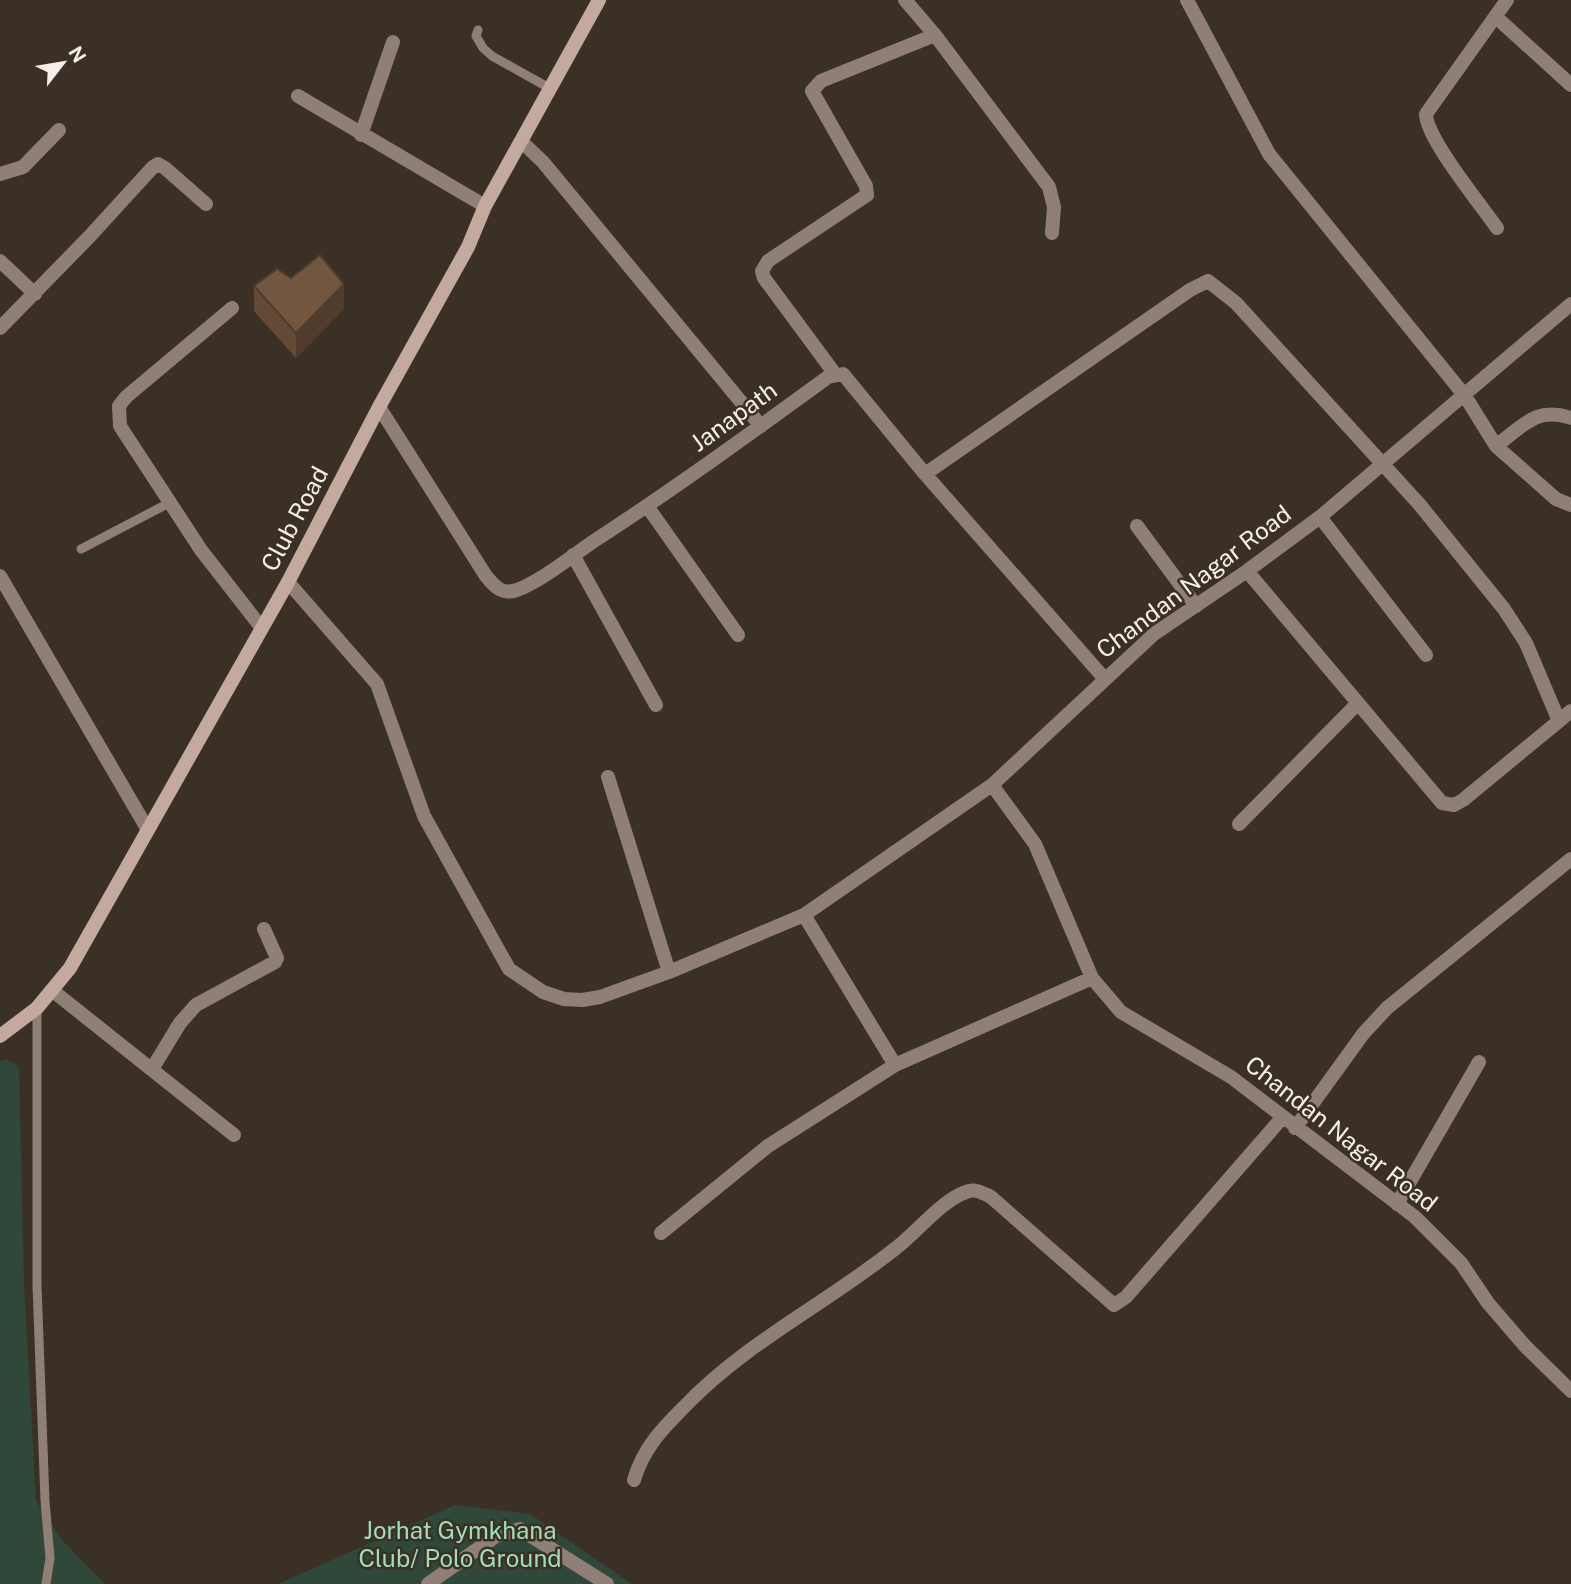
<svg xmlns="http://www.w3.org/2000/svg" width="1571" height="1584" viewBox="0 0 1571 1584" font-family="'Public Sans',sans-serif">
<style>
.green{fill:#30483a}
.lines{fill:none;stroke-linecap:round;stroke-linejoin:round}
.lane{stroke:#8f7f77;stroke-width:9}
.street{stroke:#8f7f77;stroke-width:14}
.secondary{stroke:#c4aa9e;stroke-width:14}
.wall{fill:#634a37}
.shaded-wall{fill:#503c2d}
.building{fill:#735640;stroke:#503c2d;stroke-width:2}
.labels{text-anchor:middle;stroke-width:5;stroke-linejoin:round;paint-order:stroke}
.street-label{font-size:24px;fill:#f6efe8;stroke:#3b3025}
.park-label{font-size:24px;fill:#9fddb9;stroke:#3b3025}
</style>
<rect width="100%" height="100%" fill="#3b3025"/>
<!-- green -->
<path class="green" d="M7 1059 19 1068 24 1284 36 1501 62 1540 105 1584H0V1061Z
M455 1505 530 1514 632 1584H278Z"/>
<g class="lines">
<!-- lane -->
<path class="lane" d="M478 30 476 36 483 48 492 56 551 89
M81 549 169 503
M37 1008V1285L45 1501 50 1558 46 1584"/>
<!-- street -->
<path class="street" d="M905 0 935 35 1049 187 1054 207 1052 233
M1187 0 1269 154 1465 396 1496 446 1556 499 1571 505
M1496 17 1571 85
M298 96 485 206
M361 135 393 42
M522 142 543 162 761 426
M0 174 23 167 59 130
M1497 228C1481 205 1426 138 1426 114L1507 0
M0 261 35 294
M1571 304 1320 517 1247 571 1154 634 992 785 1035 844 1092 978 1121 1012 1231 1077 1415 1217 1461 1263 1488 1303 1525 1346 1571 1391
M232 308 126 397 119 406 120 426 201 550 261 627
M0 328 89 237 153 167 158 164 165 168 206 204
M835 374 764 278 762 271 768 261 867 195 866 186 812 91 821 81 935 35
M379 407 486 576C495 587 502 595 517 590 541 581 572 556 594 541 674 489 751 433 828 377L843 374 925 474 1104 678
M1496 446C1523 426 1536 406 1571 418
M925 474 1190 290 1208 281 1236 303 1420 505 1504 609 1526 643 1559 721 1463 800 1454 805 1442 803 1247 571
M647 506 738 635
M1320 517 1426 655
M1137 526 1196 606
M573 555 656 705
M0 576 148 830
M288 582 377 684 424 816 509 969 543 992 564 999 582 1000 600 997 669 972 804 915 992 785
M1559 721 1571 711
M608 777 669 972
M1239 824 1357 704
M804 915 895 1065
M53 991 234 1135
M152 1069 180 1023 196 1005 275 962 277 958 264 929
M1295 1128 1363 1034 1387 1008 1571 859
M1397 1204 1479 1062
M661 1233 768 1146 895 1065 1092 978
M634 1480C643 1449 661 1430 684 1407 746 1342 826 1304 896 1248 916 1233 942 1200 966 1192 975 1188 983 1193 991 1197L1114 1305 1126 1297 1282 1118
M428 1584 496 1536 520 1529 607 1584"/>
<!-- secondary -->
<path class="secondary" d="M0 1036 37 1008 70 968 288 582 379 407 468 247 485 206 599 0"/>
</g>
<!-- wall -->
<path class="wall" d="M291 278 344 309 296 358 254 311V286Z"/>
<!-- shaded-wall -->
<path class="shaded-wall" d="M344 284V309L296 358V333Z"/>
<!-- building -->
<path class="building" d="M320 255 344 284 296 333 254 286 277 269 291 278Z"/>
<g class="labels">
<!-- street labels -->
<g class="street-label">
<text transform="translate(734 417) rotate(-36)" y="8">Janapath</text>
<text transform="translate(295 519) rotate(-62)" y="8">Club Road</text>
<text transform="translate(1194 582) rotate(-37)" y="8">Chandan Nagar Road</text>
<text transform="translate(1341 1134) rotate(38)" y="8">Chandan Nagar Road</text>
</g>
<!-- park labels -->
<g class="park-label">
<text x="460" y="1539">Jorhat Gymkhana<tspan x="460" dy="28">Club/ Polo Ground</tspan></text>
</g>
</g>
<!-- north arrow -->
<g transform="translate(63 63) rotate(59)" stroke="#3b3025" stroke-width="5" paint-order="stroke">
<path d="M0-5L12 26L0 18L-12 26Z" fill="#f6efe8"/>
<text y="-10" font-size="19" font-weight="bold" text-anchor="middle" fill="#f6efe8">N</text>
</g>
</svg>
